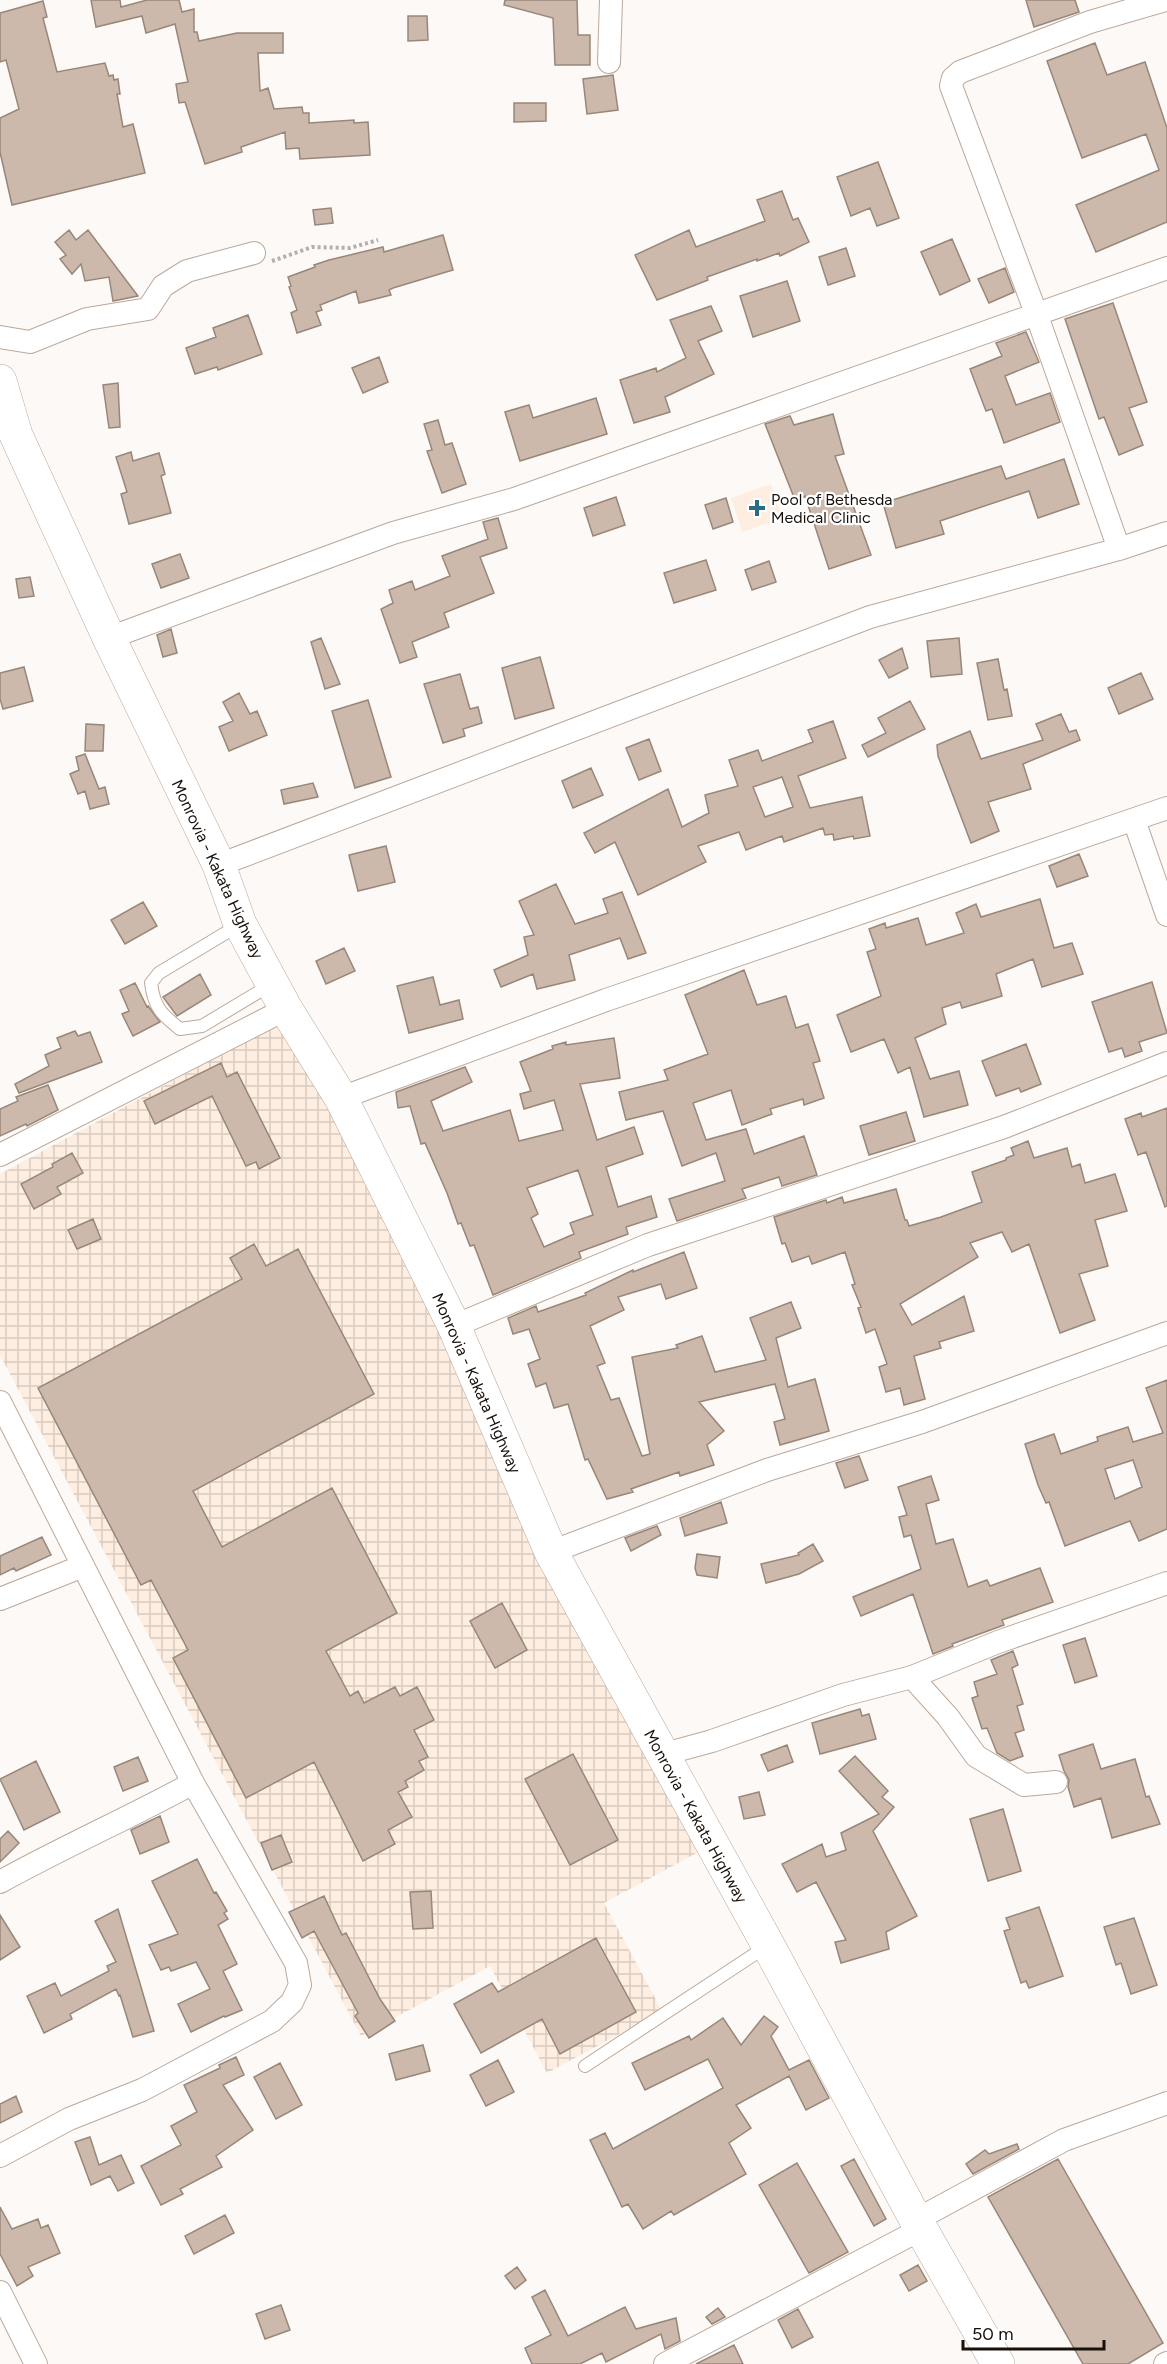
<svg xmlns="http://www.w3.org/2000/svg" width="1167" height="2364" viewBox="0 0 1167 2364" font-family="Figtree,sans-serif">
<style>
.built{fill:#fdeee1}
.industrial{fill:url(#industrial-grid)}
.building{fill:#ccb9ab;stroke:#988779;stroke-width:1.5;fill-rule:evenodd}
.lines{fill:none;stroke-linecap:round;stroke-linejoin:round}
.service-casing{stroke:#bba99b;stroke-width:14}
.minor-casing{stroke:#bba99b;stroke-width:24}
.trunk-casing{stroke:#bba99b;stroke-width:34}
.path{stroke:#b4afab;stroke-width:4;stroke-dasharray:3 3;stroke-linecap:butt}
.service{stroke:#fff;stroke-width:12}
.minor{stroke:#fff;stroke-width:22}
.trunk{stroke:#fff;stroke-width:33}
.poi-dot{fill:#2b6c80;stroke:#fff;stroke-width:2}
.labels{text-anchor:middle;stroke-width:4.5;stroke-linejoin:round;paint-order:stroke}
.poi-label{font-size:16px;fill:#17100b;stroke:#fff;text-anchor:start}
.street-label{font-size:16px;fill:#17100b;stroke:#fff}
</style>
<defs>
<pattern id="industrial-grid" width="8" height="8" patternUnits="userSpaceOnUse" patternTransform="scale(1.5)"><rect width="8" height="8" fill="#fdeee1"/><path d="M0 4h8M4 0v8" fill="none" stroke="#d8cbc0"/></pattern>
</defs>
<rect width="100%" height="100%" fill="#fdf9f6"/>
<!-- built -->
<path class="built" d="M771 484 783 518 742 532 731 498Z"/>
<!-- industrial -->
<path class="industrial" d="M284 1021 719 1841 604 1903 662 2011 547 2073 490 1966 361 2036 0 1355V1174Z"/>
<!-- building -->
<path class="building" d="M91 0H120L121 7 147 0H179L182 12 194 9V32H197L199 41 237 33H283V53H258L260 91 268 88 274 109 302 107 303 113H309V123L354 120V123L368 122 370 155 300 159 299 148 286 149 285 132 241 147 242 152 205 164 185 102 179 103 176 84 188 82 175 24 146 33 142 16 96 27Z
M505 0H577L578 35H590V65H555L553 18 504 5Z
M1026 0H1075L1079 12 1034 27Z
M43 1 47 17 43 18 57 72 105 63 109 76 113 75 114 80 118 79 120 94H117L123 127 133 124 145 173 12 205 0 152V118L19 109 6 60 0 62V13Z
M408 16H427L428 40 408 41Z
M1095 43 1107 75 1145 62 1167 128V222L1096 252 1076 205 1159 170 1146 134 1082 158 1047 61Z
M613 75 618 110 587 114 583 79Z
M514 103H546V121L514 122Z
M878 162 899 218 877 226 870 208 851 216 837 177Z
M782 191 793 220 798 218 809 242 780 256 779 253 757 261V259L707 277 708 280 657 300 635 255 689 230 696 247 765 221 757 200Z
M331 208 333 223 315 225 313 210Z
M69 230 76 240 88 230 138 296 113 301 109 277 85 281 81 264 72 274 60 259 66 255 55 242Z
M443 235 453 270 393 288 389 290 391 295 359 303 356 291 320 305 322 310 316 312 321 325 297 333 291 313 297 310 289 287 291 286 288 277 315 267 314 265 329 260 383 247 384 252Z
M952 239 970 281 940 295 921 252Z
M846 248 855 276 828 285 819 257Z
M1005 268 1014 292 989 303 978 279Z
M787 281 800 321 753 337 740 296Z
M1113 303 1147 402 1129 408 1143 445 1119 455 1104 417 1099 419 1065 319Z
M711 306 722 331 698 341 714 374 665 397 670 412 634 423 620 380 656 368 657 372 686 358 670 320Z
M248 315 262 354 218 370 217 367 195 374 186 348 216 337 213 328Z
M1026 332 1039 362 1005 376 1016 405 1050 393 1060 422 1004 443 992 409 986 411 970 369 1002 356 996 343Z
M379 357 388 382 363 393 352 368Z
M118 383 120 427 109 428 103 385Z
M596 398 607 434 520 461 505 412 529 405 533 418Z
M833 414 844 454 835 456 871 555 829 569 805 496 795 500 765 424 790 416 794 425Z
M438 420 445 445 452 443 466 484 442 493 427 451 432 450 424 424Z
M131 452 133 461 159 453 165 474 161 476 171 513 129 524 121 494 127 492 116 457Z
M1064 459 1079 504 1038 518 1029 491 940 521 944 534 896 548 883 503 1001 466 1006 479Z
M616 497 625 525 593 536 584 508Z
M726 498 733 522 713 529 705 505Z
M498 518 507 548 480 557 494 593 444 613 449 627 412 642 417 657 400 663 381 609 393 603 389 590 412 581 415 590 450 576 442 556 488 539 483 522Z
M180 554 189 578 161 588 152 564Z
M706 560 716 590 674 603 664 573Z
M769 561 776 582 752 590 745 570Z
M30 577 34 596 19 598 16 579Z
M171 629 177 653 163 657 157 635Z
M321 638 340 684 325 689 311 642Z
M959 638 962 674 931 677 927 641Z
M902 648 908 668 889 678 879 660Z
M540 657 554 708 515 719 502 668Z
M998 659 1004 690 1007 689 1012 716 988 720 977 663Z
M24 667 33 701 3 709 0 699V673Z
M1141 673 1153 699 1119 714 1108 688Z
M460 674 470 709 478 707 482 723 463 729 465 736 443 743 424 684Z
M239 693 250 714 257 711 267 735 229 751 219 727 233 721 223 702Z
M368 700 391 777 355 788 332 711Z
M910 701 925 729 868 757 862 745 886 733 878 718Z
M1061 714 1069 732 1076 730 1080 740 1023 764 1031 789 988 802 999 831 971 843 938 756 937 745 970 731 981 759 1043 740 1036 724Z
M833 721 846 758 798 776 810 808 862 797 870 836 854 839 853 836 834 840 833 834 825 835 823 828 784 842 782 836 746 850 739 832 698 846 706 862 638 895 615 842 595 853 584 833 668 789 682 827 709 813 705 795 738 786 729 760 758 750 762 761 813 742 808 730ZM782 777 793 807 765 817 753 787Z
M86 724 104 725 103 751H85Z
M649 739 661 771 639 780 626 748Z
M85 754 99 789 105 787 109 804 90 809 85 791 78 794 70 774 79 770 76 757Z
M591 768 603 795 573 808 562 781Z
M313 783 318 797 284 804 281 790Z
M386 846 395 882 358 891 349 855Z
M1079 854 1088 876 1057 887 1049 866Z
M556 884 575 924 608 913 603 899 622 892 646 953 628 959 620 938 569 955 575 980 537 989 533 974 501 987 494 970 528 955 524 937 534 935 519 901Z
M1040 899 1054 948 1072 943 1083 974 1042 987 1033 959 996 974 1002 996 962 1008 960 1002 942 1008 946 1024 915 1038 930 1079 959 1071 968 1105 924 1117 910 1067 898 1073 884 1039 851 1052 837 1015 881 996 867 952 876 949 869 929 885 923 886 928 918 918 926 945 964 933 956 913 976 904 981 917Z
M143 902 157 926 125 944 111 920Z
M344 948 355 971 326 984 316 961Z
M744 970 757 1005 786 996 796 1028 808 1024 820 1061 813 1063 824 1098 804 1105 803 1099 770 1109 772 1114 742 1125 731 1090 693 1103 706 1140 746 1129 754 1154 804 1136 817 1175 782 1186 779 1177 742 1189 746 1198 677 1221 669 1199 725 1181 716 1153 682 1166 663 1111 626 1120 619 1092 668 1080 664 1070 708 1054 685 995Z
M200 974 211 995 177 1016 163 997Z
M433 977 440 1005 459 1000 463 1019 409 1033 397 986Z
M1152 982 1167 1033 1139 1042 1142 1051 1125 1057 1122 1048 1109 1052 1092 1002Z
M135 983 147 1007 148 1006 160 1022 133 1036 122 1014 129 1011 120 990Z
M75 1031 78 1036 90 1032 102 1062 19 1093 15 1084 49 1066 45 1055 61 1048 57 1038Z
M614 1038 620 1078 580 1084 597 1140 634 1127 643 1154 606 1167 618 1207 651 1196 657 1217 626 1227 628 1234 579 1252 581 1258 493 1295 474 1245 470 1246 461 1223 458 1224 447 1193 425 1143 421 1144 410 1106 398 1108 396 1092 465 1067 472 1082 431 1101 443 1131 510 1110 519 1141 563 1130 554 1100 524 1109 520 1094 531 1091 520 1062 553 1049 552 1046 566 1042V1045ZM578 1170 593 1215 570 1223 574 1234 544 1247 531 1218 538 1214 527 1188Z
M1026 1044 1041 1084 1021 1092 1019 1088 996 1096 982 1061Z
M221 1063 227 1077 237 1072 280 1158 259 1169 256 1162 246 1166 212 1096 155 1124 144 1101Z
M48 1085 58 1110 27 1126 26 1124 0 1136V1109L18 1101 16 1097Z
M1167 1108V1206L1165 1207 1146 1152 1138 1155 1125 1119 1141 1113 1142 1117Z
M906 1112 915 1141 869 1155 860 1126Z
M1028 1141 1034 1158 1067 1148 1072 1167 1080 1164 1085 1183 1115 1174 1127 1211 1095 1220 1108 1266 1079 1274 1095 1320 1060 1333 1029 1244 1012 1252 1002 1232 970 1243 978 1257 900 1304 912 1325 964 1296 974 1331 939 1342 941 1348 914 1356 925 1399 904 1405 900 1388 886 1392 879 1367 887 1364 875 1329 866 1333 858 1308 861 1307 852 1285 855 1284 845 1252 812 1264 809 1256 792 1262 785 1243 782 1244 774 1217 826 1200 827 1203 842 1197 844 1203 896 1189 905 1220H907L909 1226 941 1217 982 1202 972 1172 1006 1160V1158L1014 1155 1011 1148Z
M72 1153 83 1173 57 1187 61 1194 34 1209 21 1184 53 1167 52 1164Z
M93 1219 101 1239 77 1249 68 1230Z
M254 1244 266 1266 298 1249 374 1394 193 1491 222 1547 332 1488 397 1613 326 1651 350 1696 358 1691 364 1703 395 1687 400 1696 417 1687 434 1720 414 1730 428 1757 419 1761 424 1770 405 1781 408 1787 398 1792 412 1817 388 1830 395 1844 363 1861 314 1762 246 1798 173 1658 188 1650 151 1580 141 1585 38 1388 242 1279 230 1258Z
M684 1252 697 1288 666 1299 661 1284 618 1297 624 1310 590 1326 605 1363 597 1366 611 1400 619 1398 642 1456 650 1454 632 1357 678 1348 676 1345 702 1336 715 1372 766 1360 750 1318 791 1302 801 1328 776 1338 788 1387 815 1379 829 1431 780 1445 774 1422 785 1419 775 1384 699 1402 724 1431 707 1445 714 1465 680 1476 679 1472 631 1489 633 1492 607 1499 588 1459 585 1460 568 1404 554 1408 546 1383 536 1387 528 1364 540 1359 529 1329 513 1334 508 1318 536 1306 538 1312 586 1295 585 1293 633 1270V1272Z
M1167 1380V1529L1139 1541 1130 1521 1065 1546 1049 1502 1046 1503 1038 1485 1025 1444 1054 1434 1061 1454 1098 1441 1097 1437 1128 1427 1133 1442 1163 1433 1146 1388ZM1133 1460 1142 1487 1115 1499 1105 1469Z
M859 1456 868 1480 845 1488 836 1463Z
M931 1476 939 1500 926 1504 936 1544 953 1539 968 1587 987 1580 990 1586 1040 1568 1053 1602 1002 1620 1004 1625 952 1644 953 1646 933 1654 913 1594 861 1616 853 1597 921 1569 911 1535 904 1537 899 1517 907 1515 898 1487Z
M721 1502 727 1523 685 1536 680 1518Z
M657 1526 661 1535 631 1551 625 1538Z
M42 1537 51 1555 16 1571 14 1568 0 1575V1556Z
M813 1544 823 1561 799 1574 766 1583 761 1564 799 1555 798 1553Z
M697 1554 720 1557 717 1578 697 1575 695 1568Z
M502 1603 527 1650 495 1668 470 1621Z
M1085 1638 1097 1676 1075 1683 1063 1645Z
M1013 1651 1018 1665 1012 1668 1023 1704 1017 1706 1024 1730 1015 1733 1023 1756 1010 1761 997 1753 987 1728 982 1729 972 1698 978 1696 974 1682 997 1674 991 1660Z
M860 1709 862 1716 869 1714 876 1739 820 1754 812 1723Z
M1093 1744 1101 1769 1135 1759 1146 1797 1149 1796 1160 1824 1112 1838 1101 1798 1074 1807 1068 1787 1069 1780 1064 1771 1059 1755Z
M787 1745 793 1762 768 1771 761 1755Z
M573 1754 618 1840 570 1865 525 1779Z
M855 1756 888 1791 882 1797 894 1807 873 1831 917 1916 886 1932 889 1949 841 1963 835 1942 846 1940 816 1882 797 1892 782 1864 822 1844 826 1857 846 1850 841 1833 879 1814 839 1771Z
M138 1757 148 1781 123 1791 114 1767Z
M36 1761 60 1812 24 1830 0 1779Z
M759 1792 765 1815 744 1819 739 1797Z
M1003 1809 1021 1871 988 1881 970 1819Z
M160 1816 169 1842 140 1854 131 1830Z
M8 1831 19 1843 0 1862V1839Z
M281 1835 292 1862 272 1870 261 1843Z
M197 1859 214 1893 216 1892 227 1911 224 1913 228 1919 218 1925 237 1964 223 1971 242 2010 225 2017 224 2016 191 2032 178 2004 210 1989 196 1962 171 1971 169 1967 161 1970 149 1945 178 1934 152 1881Z
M431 1891 433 1928 413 1929 410 1892Z
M324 1896 342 1935 346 1933 380 1999 395 2021 369 2038 355 2016 358 2013 314 1931 302 1938 289 1912Z
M1039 1907 1063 1976 1029 1988 1026 1981 1021 1983 1004 1931 1010 1929 1006 1918Z
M118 1909 154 2031 133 2037 120 1995 119 1996 116 1989 70 2014 72 2019 44 2033 27 1996 55 1983 61 1996 109 1971 107 1966 116 1962 95 1921Z
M0 1915 20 1947 0 1960Z
M1134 1918 1157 1985 1131 1994 1121 1963 1116 1965 1104 1927Z
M596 1938 636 2012 560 2054 542 2019 481 2053 454 2004 492 1983 498 1992Z
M764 2016 778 2027 771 2036 789 2070 809 2060 829 2098 806 2110 789 2076 736 2105 751 2128 729 2143 746 2174 674 2215 671 2211 643 2229 628 2204 622 2207 590 2140 605 2133 613 2149 723 2088 708 2059 645 2090 632 2063 689 2036 691 2040 723 2018 741 2045Z
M423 2045 430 2071 396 2080 389 2054Z
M236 2057 244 2075 223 2085 253 2130 216 2156 222 2167 180 2189 183 2194 161 2205 141 2166 181 2145 171 2126 197 2112 184 2085 220 2068 219 2065Z
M498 2060 514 2092 486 2106 470 2075Z
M280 2063 302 2105 276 2119 254 2077Z
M16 2096 22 2112 0 2123V2104Z
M90 2137 99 2165 121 2155 134 2183 118 2191 110 2176 91 2185 75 2142Z
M1017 2144 1019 2149 973 2174 966 2164 985 2150 989 2154Z
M854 2159 886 2219 874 2226 841 2166Z
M1058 2159 1163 2343 1128 2364H1083L988 2197Z
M797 2163 848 2252 809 2273 759 2185Z
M0 2207 12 2229 38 2219 41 2228 48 2225 60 2253 28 2267 33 2276 17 2286 0 2254Z
M225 2215 234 2233 194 2254 185 2236Z
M918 2265 927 2281 909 2291 900 2275Z
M517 2267 526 2280 515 2289 505 2276Z
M545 2290 568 2336 625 2307 636 2329 676 2318 680 2341 665 2349 661 2334 606 2362 602 2353 580 2364H532L525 2348 551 2335 532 2297Z
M281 2305 290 2330 265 2339 256 2314Z
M718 2308 725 2317 712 2324 706 2317Z
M798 2309 813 2337 792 2348 778 2320Z
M734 2345 743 2364H696Z"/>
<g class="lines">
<defs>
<path id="service" d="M239 925 159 973 151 983C154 1007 161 1014 180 1029L202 1026 272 984
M585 2066 767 1946"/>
<path id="minor" d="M609 62 611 0
M0 337 30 342 87 319 148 309 163 286 187 271 254 253
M1119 549 1036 313 951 86 953 78 960 72 1090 22 1165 0
M109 638 393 533 514 499 1167 268
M1134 820 1167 915
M219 865 870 617 1119 549 1167 533
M341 1098 606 1000 1167 808
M0 1155 286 1009
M454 1326 648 1245 1004 1127 1167 1063
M0 1402 193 1783 296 1963 300 1985 292 2002 272 2021 142 2090 69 2119 0 2156
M551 1552 767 1470 922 1422 1167 1333
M0 1599 83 1566
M912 1677 948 1717 976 1756 1024 1785 1056 1782
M661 1755 712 1741 843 1695 912 1677 998 1642 1167 1583
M0 1882C63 1847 129 1818 193 1783
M0 2292 36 2364
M665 2364 912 2234 916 2220 1064 2140 1167 2103
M1165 2364 1167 2363"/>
<path id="trunk" d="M0 381 16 435 109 638 219 865 240 924 286 1009 341 1098 454 1326 551 1552 768 1945 916 2220 998 2364"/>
</defs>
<!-- service casing -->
<use href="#service" class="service-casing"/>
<!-- minor casing -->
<use href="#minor" class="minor-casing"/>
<!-- trunk casing -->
<use href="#trunk" class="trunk-casing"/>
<!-- path -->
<path class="path" d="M272 261 312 247 350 248 378 240"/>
<!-- service -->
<use href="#service" class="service"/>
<!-- minor -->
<use href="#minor" class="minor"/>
<!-- trunk -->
<use href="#trunk" class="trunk"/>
</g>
<!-- markers -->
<path class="poi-dot" d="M754 499h6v6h6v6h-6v6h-6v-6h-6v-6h6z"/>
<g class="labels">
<!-- poi labels -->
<g class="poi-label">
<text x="771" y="505">Pool of Bethesda<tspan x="771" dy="18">Medical Clinic</tspan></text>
</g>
<!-- street labels -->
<g class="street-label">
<text transform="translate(218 869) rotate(65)" y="6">Monrovia - Kakata Highway</text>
<text transform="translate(477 1383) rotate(66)" y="6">Monrovia - Kakata Highway</text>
<text transform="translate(696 1816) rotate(61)" y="6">Monrovia - Kakata Highway</text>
</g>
</g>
<!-- scale -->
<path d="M963 2340v9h141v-9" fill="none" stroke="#17100b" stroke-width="3"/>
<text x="972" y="2340" font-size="18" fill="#17100b" stroke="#ffffff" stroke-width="4.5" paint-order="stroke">50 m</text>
</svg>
